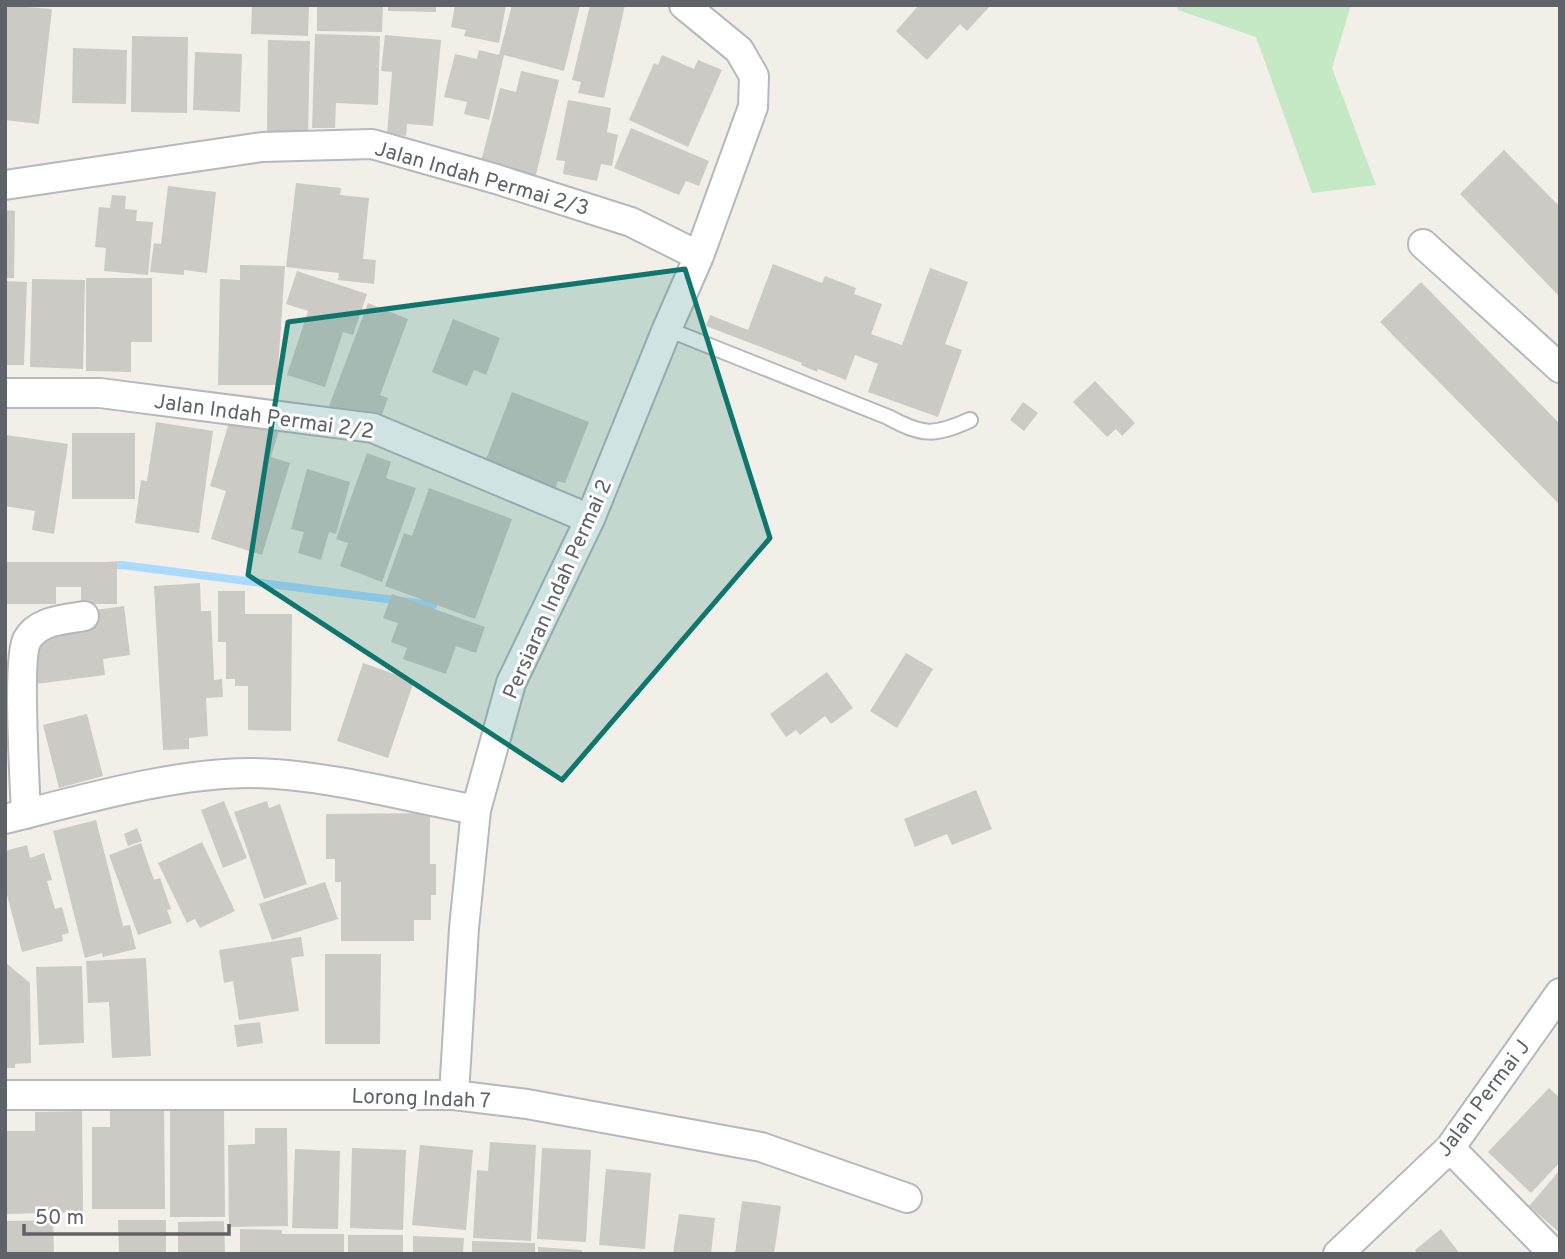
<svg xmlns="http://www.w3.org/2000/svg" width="1565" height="1259" viewBox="0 0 1565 1259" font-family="Overpass,sans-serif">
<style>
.green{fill:#c5e8c5}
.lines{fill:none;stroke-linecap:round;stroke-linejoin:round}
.stream{stroke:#aadaff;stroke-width:8}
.building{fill:#cccac5}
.lane-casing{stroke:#b5b8bc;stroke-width:18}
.street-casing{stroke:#b5b8bc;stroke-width:32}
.lane{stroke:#fff;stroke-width:14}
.street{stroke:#fff;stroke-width:28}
.marked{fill:#0f766e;fill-opacity:0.2;stroke:#0f766e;stroke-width:5;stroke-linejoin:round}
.labels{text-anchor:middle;stroke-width:6;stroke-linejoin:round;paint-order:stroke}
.street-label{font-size:21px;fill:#5f6368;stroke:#fff}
</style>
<rect width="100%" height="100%" fill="#f1efe8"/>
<!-- green -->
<path class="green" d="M1176 5H1351L1332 68 1376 185 1312 193 1256 37 1178 10Z"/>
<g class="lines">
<!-- stream -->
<path class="stream" d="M106 566 122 565 433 605"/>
</g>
<!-- building -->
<path class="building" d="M5 5 52 9 39 124 5 120Z
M252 5H309L308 36 251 34Z
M317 5H383L382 32 317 31Z
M388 5H436V12L388 11Z
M455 5H506L499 43 464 36 466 30 451 27Z
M512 5H580L564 71 504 55 489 120 464 114 467 102 444 97 455 54 477 59 479 50 499 55Z
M590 5H625L604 98 578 93 581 82 572 80Z
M919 5H991L967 31 960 24 927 60 896 31Z
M315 34 380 36 378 105 336 103 335 128H312Z
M385 35 441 40 433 126 407 124 406 136 387 134 392 72 381 71Z
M132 36 188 37 187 113 131 112Z
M268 40 310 41 308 133H267Z
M73 48 127 50 126 104 72 103Z
M195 52 242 54 240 112 193 110Z
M662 55 694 69 698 60 722 70 688 147 629 120 654 63 658 65Z
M521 71 559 80 534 183 479 169 500 88 516 92Z
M568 100 611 108 607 132 618 135 612 166 601 164 597 181 563 174 565 161 556 160Z
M631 128 709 161 699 186 686 181 679 195 614 168Z
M1504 150 1560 207V297L1460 194Z
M296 183 341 188 340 195 369 198 363 259 376 260 374 284 338 280 339 273 286 267Z
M168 186 216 192 207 273 184 270V275L150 272 154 243 161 244Z
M112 195 126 196 125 209 137 210 136 221 153 222 148 275 104 271 106 248 95 247 99 207 110 208Z
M5 210 15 211 14 278H5Z
M773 264 822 283 825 276 856 288 854 294 882 304 871 334 902 345 930 268 968 282 945 344 962 350 938 417 868 392 878 364 855 355 846 380 818 369 817 372 801 365 802 363 706 326 710 315 748 330Z
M240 265 285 266 277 385H218L220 279 240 280Z
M297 271 367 294 353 335 343 332 325 387 287 375 308 311 286 304Z
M86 278H152V342H131V372L86 371Z
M32 279 85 280 83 369 30 367Z
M5 281 27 282 24 365H5Z
M1421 282 1560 424V505L1380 322Z
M368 303 408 319 380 395 388 398 378 425 329 406Z
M453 319 500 338 486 375 474 370 467 386 432 372Z
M1095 381 1135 423 1122 436 1116 429 1107 437 1073 402Z
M512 392 589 422 565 483 558 481 553 494 483 467Z
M1023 402 1038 413 1024 431 1010 420Z
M231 416 279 430 271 457 290 463 262 555 211 539 226 491 210 486Z
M156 422 213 431 199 533 135 523 141 480 147 481Z
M72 433H135V499H72Z
M6 435 68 444 54 534 32 530 35 511 5 506Z
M367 453 391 462 386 478 416 488 382 582 340 566 348 543 336 539Z
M307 469 350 482 336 534 329 532 321 560 298 553 304 532 291 529Z
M429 488 512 519 475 619 385 586 404 533 412 536Z
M5 562H117V604H81V587H56V604H5Z
M200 583 201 611H211L214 680 222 679 223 697 206 698 208 736 189 738V749L163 750 154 586Z
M218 591H245V614H292L291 731 248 730V686H235V679H226V642H218Z
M392 594 485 627 476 653 456 646 446 674 403 659 407 648 391 642 398 623 383 618Z
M124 606 130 655 103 659 105 675 36 684 29 631 88 611Z
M906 653 933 669 897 728 870 711Z
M363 663 414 681 388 758 337 741Z
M827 672 853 708 831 724 825 716 800 735 796 730 786 737 770 714Z
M87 714 103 776 59 788 43 725Z
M976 790 992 829 952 845 947 834 915 847 904 819Z
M224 801 247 858 223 868 201 810Z
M267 801 269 808 280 804 307 884 264 899 234 812Z
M430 813V864H436V895H431V920H414V941H341V882H335V859H326V814Z
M96 820 123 926 130 925 136 949 103 957 102 953 85 958 53 831Z
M137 828 142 841 128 846 124 834Z
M202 842 235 911 200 928 195 919 187 923 158 863Z
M141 843 154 880 160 878 171 909 167 910 172 923 138 935 109 855Z
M27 845 30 858 44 853 52 880 47 881 55 909 62 907 69 933 62 935 63 941 22 952 5 887V851Z
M325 882 338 919 272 940 259 904Z
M301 937 304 956 291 958 299 1011 239 1020 233 981 224 983 219 950Z
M325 954H381L380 1044H325Z
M146 958 151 1056 112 1058 109 1002 88 1003 86 961Z
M5 962 30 983 31 1063 15 1064V1068H5Z
M82 966 84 1043 39 1045 36 967Z
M260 1022 263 1043 237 1047 234 1025Z
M1549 1088 1560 1098V1162L1531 1193 1488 1152Z
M110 1107H164L165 1209H92V1127H110Z
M170 1110H224L225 1217H170Z
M82 1111 83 1212 5 1214V1131H35V1112Z
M255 1128H287L288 1226 229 1227 228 1145 255 1144Z
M490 1142 536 1145 531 1241 473 1238 477 1170 488 1171Z
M420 1145 473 1150 466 1230 412 1225Z
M352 1148 406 1150 403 1230 350 1228Z
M542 1148 591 1150 586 1242 537 1239Z
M295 1149 340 1151 338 1229 292 1228Z
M606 1169 651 1173 645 1249 599 1245Z
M1560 1170V1233L1529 1206Z
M742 1201 781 1206 774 1254H735Z
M679 1214 715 1218 711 1254H673Z
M53 1220 54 1254H5V1221Z
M118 1220H166V1254H119Z
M224 1221 225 1254H178V1222Z
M240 1229 282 1230V1234H344V1254H240Z
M1441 1229 1460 1254H1418L1415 1250Z
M348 1235H403V1254H348Z
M413 1236 464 1238 463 1254H413Z
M472 1241 535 1243V1254H472Z
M538 1247 582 1250V1254H538Z"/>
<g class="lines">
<defs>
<path id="lane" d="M667 329 888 417C923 436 934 436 970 420"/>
<path id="street" d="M5 185 262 147 372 144 496 179 631 222 699 256
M1423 244 1560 368
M5 393H100L373 428 590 519
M26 814C25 786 17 658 27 640 38 620 64 620 84 616
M5 819C81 800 173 773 250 773 325 774 403 796 476 810
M5 1095H454L527 1104 761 1147 907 1198
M454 1095 464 928 476 810 511 683 590 519 667 329 699 256 753 107 754 76 739 50 684 5
M1450 1148 1554 1254
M1338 1254 1450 1148 1560 993"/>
</defs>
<!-- lane casing -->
<use href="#lane" class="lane-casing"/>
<!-- street casing -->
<use href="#street" class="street-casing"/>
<!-- lane -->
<use href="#lane" class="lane"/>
<!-- street -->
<use href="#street" class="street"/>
</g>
<!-- marked area -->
<path class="marked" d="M685 269 770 538 562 780 248 575 288 322Z"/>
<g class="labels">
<!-- street labels -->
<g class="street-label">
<text transform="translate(482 178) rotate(16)" y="7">Jalan Indah Permai 2/3</text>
<text transform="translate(264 416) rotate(8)" y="7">Jalan Indah Permai 2/2</text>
<text transform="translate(557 589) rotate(-66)" y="7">Persiaran Indah Permai 2</text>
<text transform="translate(421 1098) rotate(2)" y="7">Lorong Indah 7</text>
<text transform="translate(1483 1098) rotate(-53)" y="7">Jalan Permai J</text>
</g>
</g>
<!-- border -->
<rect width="1565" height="1259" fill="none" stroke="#5f6368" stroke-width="14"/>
<!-- scale -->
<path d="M24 1224v10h205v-10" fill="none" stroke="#5f6368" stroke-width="3.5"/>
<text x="35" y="1224" font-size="21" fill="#5f6368" stroke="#ffffff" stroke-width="5" paint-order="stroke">50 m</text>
</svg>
